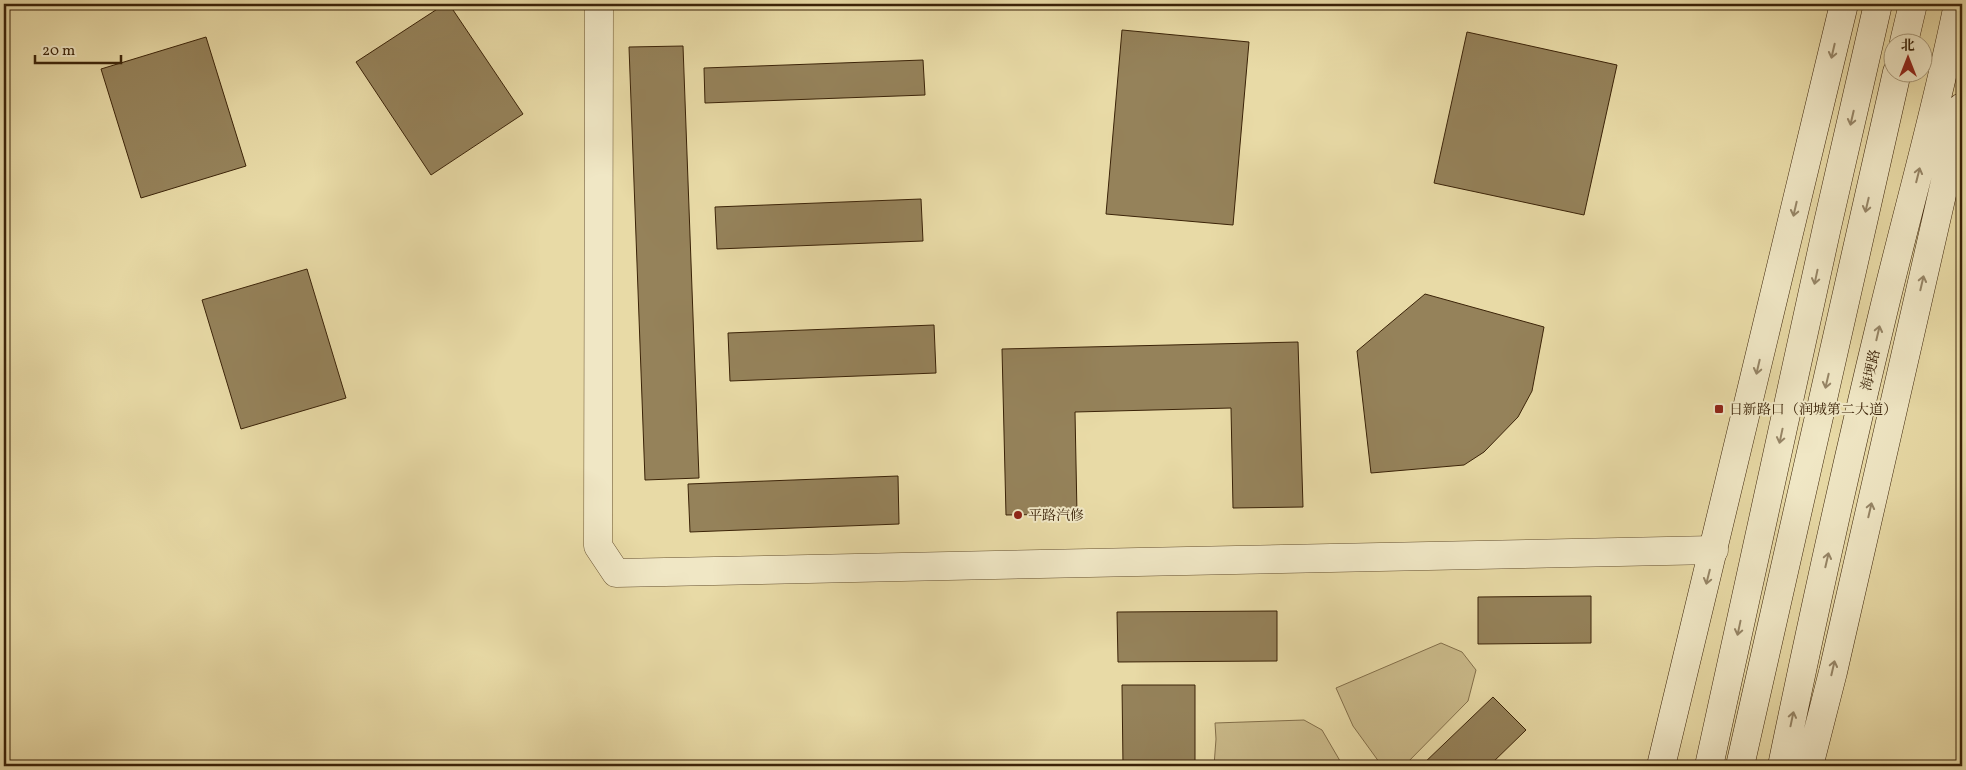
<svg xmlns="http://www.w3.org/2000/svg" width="1966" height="770" viewBox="0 0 1966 770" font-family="Vollkorn,'Noto Serif SC',serif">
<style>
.green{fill:#cbbb8b;stroke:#836f4a}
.building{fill:#95825a;stroke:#3b2308}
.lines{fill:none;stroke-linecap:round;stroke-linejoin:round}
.street-casing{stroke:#665130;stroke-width:29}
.secondary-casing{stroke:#3b2308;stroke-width:29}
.street{stroke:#f0e7c5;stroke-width:28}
.secondary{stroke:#f0e7c5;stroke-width:28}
.oneway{stroke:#968566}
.poi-dot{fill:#8f2418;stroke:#f0e7c5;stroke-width:2}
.labels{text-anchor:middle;stroke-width:4;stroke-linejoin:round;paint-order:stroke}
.street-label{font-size:14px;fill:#3b2308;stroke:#f0e7c5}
.poi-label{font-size:14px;fill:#3b2308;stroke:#f0e7c5;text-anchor:start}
</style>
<rect width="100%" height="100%" fill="#e8daa6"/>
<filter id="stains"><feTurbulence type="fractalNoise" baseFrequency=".004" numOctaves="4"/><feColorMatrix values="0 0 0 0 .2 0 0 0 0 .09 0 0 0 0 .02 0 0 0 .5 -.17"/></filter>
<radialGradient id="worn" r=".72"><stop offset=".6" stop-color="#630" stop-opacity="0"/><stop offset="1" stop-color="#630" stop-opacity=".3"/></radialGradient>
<!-- green -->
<path class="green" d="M1441 643 1462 652 1476 670 1468 701 1404 766H1382L1353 726 1336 688Z
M1304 720 1322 730 1343 766H1214L1216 739 1215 723Z"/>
<!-- building -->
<path class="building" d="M445 4H449L523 114 431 175 356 62Z
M1122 30 1249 42 1233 225 1106 214Z
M1467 32 1617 65 1584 215 1434 183Z
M206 37 246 166 141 198 101 69Z
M683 46 699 478 645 480 629 47Z
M923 60 925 95 705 103 704 68Z
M921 199 923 241 717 249 715 207Z
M307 269 346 398 241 429 202 300Z
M1425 294 1544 327 1532 391 1518 417 1484 452 1464 465 1371 473 1357 351Z
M934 325 936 373 730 381 728 333Z
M1298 342 1303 507 1233 508 1231 408 1075 412 1077 514 1006 515 1002 349Z
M898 476 899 524 690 532 688 484Z
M1591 596V643L1478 644V597Z
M1277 611V661L1118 662 1117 612Z
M1122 685H1195V766H1123Z
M1493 697 1526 730 1489 766H1421Z"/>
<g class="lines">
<defs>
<path id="street" d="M599 4 598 546 616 573 1714 550"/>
<path id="secondary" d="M1904 42 1913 4
M1661 766 1844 4
M1709 766 1827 227 1878 4
M1740 766 1897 72
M1782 766C1813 616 1846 466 1882 317 1907 212 1937 109 1958 4
M1809 766 1833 672 1962 107"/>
</defs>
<!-- street casing -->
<use href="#street" class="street-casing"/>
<!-- secondary casing -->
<use href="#secondary" class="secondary-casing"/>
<!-- street -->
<use href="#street" class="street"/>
<!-- secondary -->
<use href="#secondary" class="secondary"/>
</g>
<!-- one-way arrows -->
<defs><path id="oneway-shaft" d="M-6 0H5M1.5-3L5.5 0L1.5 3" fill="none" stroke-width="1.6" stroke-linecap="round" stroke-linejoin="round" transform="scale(1.25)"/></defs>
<g class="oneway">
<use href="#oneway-shaft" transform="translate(1833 51) rotate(103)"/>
<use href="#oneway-shaft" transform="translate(1852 118) rotate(103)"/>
<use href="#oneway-shaft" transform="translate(1918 175) rotate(-76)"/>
<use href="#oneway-shaft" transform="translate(1867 205) rotate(103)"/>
<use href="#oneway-shaft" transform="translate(1795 209) rotate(103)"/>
<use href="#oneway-shaft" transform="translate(1816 277) rotate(102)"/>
<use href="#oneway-shaft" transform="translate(1922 283) rotate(-77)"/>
<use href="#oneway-shaft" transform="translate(1878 333) rotate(-77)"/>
<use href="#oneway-shaft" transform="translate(1758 367) rotate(103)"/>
<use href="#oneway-shaft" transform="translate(1827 381) rotate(103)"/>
<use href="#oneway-shaft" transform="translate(1781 436) rotate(102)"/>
<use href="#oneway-shaft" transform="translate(1870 510) rotate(-77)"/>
<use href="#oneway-shaft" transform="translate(1827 560) rotate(-77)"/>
<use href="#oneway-shaft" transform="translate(1708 577) rotate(104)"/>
<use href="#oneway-shaft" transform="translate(1739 628) rotate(102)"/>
<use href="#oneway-shaft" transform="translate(1833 668) rotate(-77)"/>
<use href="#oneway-shaft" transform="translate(1792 719) rotate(-78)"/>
</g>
<!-- markers -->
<g class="poi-dot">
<rect x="1714" y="404" width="10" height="10" rx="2.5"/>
<circle cx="1018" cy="515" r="5"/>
</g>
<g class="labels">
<!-- street labels -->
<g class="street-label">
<text transform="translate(1870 370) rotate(-77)" y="5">海埂路</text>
</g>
<!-- poi labels -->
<g class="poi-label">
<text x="1729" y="414">日新路口（润城第二大道）</text>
<text x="1028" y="520">平路汽修</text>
</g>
</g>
<!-- margin -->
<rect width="1966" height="770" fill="none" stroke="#e8daa6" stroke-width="20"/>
<rect x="5" y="5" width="1956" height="760" fill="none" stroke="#3b2308" stroke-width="2.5"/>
<rect x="10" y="10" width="1946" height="750" fill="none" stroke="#3b2308"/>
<!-- north arrow -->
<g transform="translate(1908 58)"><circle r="24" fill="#f0e7c5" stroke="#a89979"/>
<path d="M0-4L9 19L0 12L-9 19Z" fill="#8f2418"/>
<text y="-8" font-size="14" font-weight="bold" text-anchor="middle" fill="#3b2308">北</text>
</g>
<!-- scale -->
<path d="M35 55v8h86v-8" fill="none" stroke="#3b2308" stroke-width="2.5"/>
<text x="42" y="55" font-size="15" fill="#3b2308" stroke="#f0e7c5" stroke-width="4" paint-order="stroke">20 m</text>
<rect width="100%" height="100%" filter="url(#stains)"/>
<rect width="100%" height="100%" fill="url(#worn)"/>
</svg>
